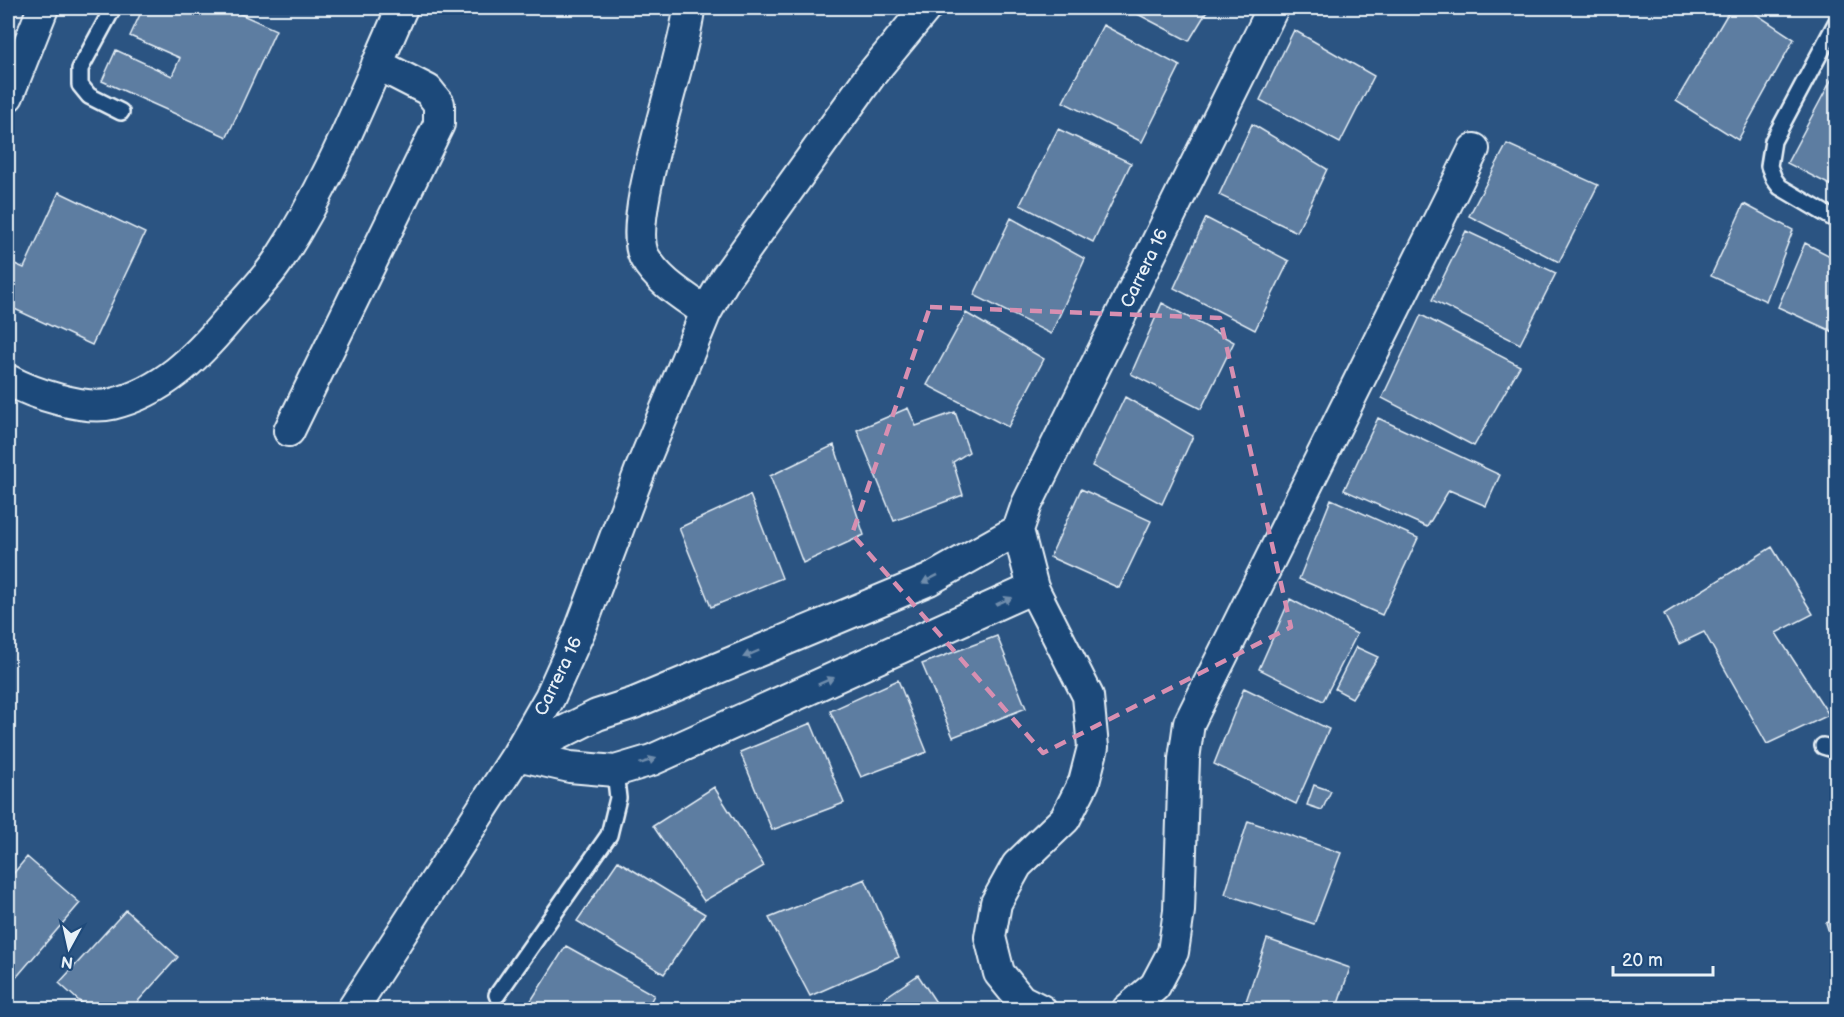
<svg xmlns="http://www.w3.org/2000/svg" width="1844" height="1017" viewBox="0 0 1844 1017" font-family="'Balsamiq Sans',sans-serif">
<style>
.building{fill:#5d7da1;stroke:#e8f1f8;stroke-width:1.5}
.lines{fill:none;stroke-linecap:round;stroke-linejoin:round}
.lane-casing{stroke:#e8f1f8;stroke-width:20}
.street-casing{stroke:#e8f1f8;stroke-width:34}
.lane{stroke:#1f4a7a;stroke-width:15}
.street{stroke:#1f4a7a;stroke-width:30}
.oneway{fill:#6f8dac}
.marked{fill:none;stroke:#d78fb1;stroke-width:4.5;stroke-dasharray:12 8;stroke-linejoin:round}
.labels{text-anchor:middle;stroke-width:4.5;stroke-linejoin:round;paint-order:stroke}
.street-label{font-size:18px;fill:#e8f1f8;stroke:#1f4a7a}
</style>
<rect width="100%" height="100%" fill="#2b5482"/>
<filter id="ink" filterUnits="userSpaceOnUse"><feTurbulence type="fractalNoise" baseFrequency=".0167" numOctaves="2"/><feDisplacementMap in="SourceGraphic" scale="12" xChannelSelector="R" yChannelSelector="G"/><feConvolveMatrix kernelMatrix="1 2 1 2 8 2 1 2 1" color-interpolation-filters="sRGB"/></filter>
<g filter="url(#ink)">
<!-- building -->
<path class="building" d="M143 8H227L276 30 227 137 102 81 116 50 172 76 180 58 130 36Z
M1126 8H1209L1189 41Z
M1731 8H1747L1794 39 1738 140 1676 101Z
M1103 25 1180 66 1142 142 1063 102Z
M1294 30 1374 76 1340 143 1260 100Z
M1836 71V188L1787 163Z
M1252 124 1327 169 1297 232 1219 195Z
M1058 129 1131 163 1093 242 1020 205Z
M1507 144 1598 185 1559 262 1469 216Z
M59 192 145 233 92 345 8 306V261L24 268Z
M1744 204 1793 230 1766 301 1711 276Z
M1011 218 1085 259 1051 334 974 295Z
M1206 218 1289 261 1255 330 1174 288Z
M1466 231 1556 273 1520 344 1432 300Z
M1805 243 1836 259V333L1778 307Z
M1162 303 1234 342 1201 409 1131 374Z
M966 313 1044 359 1008 427 927 385Z
M1421 315 1520 366 1474 446 1382 398Z
M1125 397 1193 436 1162 504 1092 466Z
M908 408 916 426 955 412 969 452 953 462 963 495 894 521 857 430Z
M1378 418 1500 475 1486 506 1449 490 1427 527 1344 490Z
M834 445 864 535 803 563 770 476Z
M1081 489 1151 521 1119 588 1050 557Z
M750 495 782 578 711 607 679 528Z
M1331 499 1418 538 1382 615 1299 579Z
M1772 547 1813 614 1776 633 1829 715 1767 744 1704 632 1679 644 1664 614Z
M1290 599 1357 634 1323 701 1259 669Z
M997 636 1026 708 953 737 922 664Z
M1356 647 1378 657 1352 698 1335 689Z
M898 680 927 752 861 777 830 711Z
M1244 688 1329 729 1296 804 1214 764Z
M811 723 844 803 772 830 740 752Z
M1314 785 1331 791 1322 810 1307 805Z
M714 787 764 866 704 901 653 826Z
M1248 821 1341 853 1314 924 1225 894Z
M27 857 80 903 8 987V880Z
M618 861 705 914 664 974 577 921Z
M865 879 899 957 810 996 769 918Z
M126 910 178 957 130 1010H89L59 983Z
M1836 919V954L1826 923Z
M1267 939 1350 968 1336 1010H1243Z
M566 946 654 995 646 1010H525Z
M918 975 941 1010H867Z"/>
<g class="lines">
<defs>
<path id="lane" d="M113 8 80 69V85L89 96 121 112
M1836 23 1773 141 1769 166 1774 179 1780 187 1836 220
M1823 746 1836 750
M497 995 609 835 618 798 615 771"/>
<path id="street" d="M689 8C685 60 623 221 645 258 659 282 684 296 706 312
M8 96 43 8
M8 380C32 393 85 411 112 404 162 392 196 358 228 320 244 301 264 282 278 261 330 182 364 93 402 8
M289 431 439 124V104L428 90 377 64
M1018 530 1027 504 1273 8
M1018 530 1033 588 1088 696 1093 747 1084 782 1065 819 1017 865 996 903 990 937 999 973 1021 1000 1041 1010
M517 755 570 767 615 771 652 760 1033 588
M517 755 597 715 634 703 929 580 1018 530
M352 1010 517 755 550 697 580 630 640 471 706 312 726 277 870 76 926 8
M1127 1010 1155 986 1173 952 1179 911 1184 759 1189 723 1474 149"/>
</defs>
<!-- lane casing -->
<use href="#lane" class="lane-casing"/>
<!-- street casing -->
<use href="#street" class="street-casing"/>
<!-- lane -->
<use href="#lane" class="lane"/>
<!-- street -->
<use href="#street" class="street"/>
</g>
<!-- one-way arrows -->
<defs><path id="oneway-solid" d="M-6-.8H1V-3.2L6.5 0L1 3.2V.8H-6Z" transform="scale(1.5)"/></defs>
<g class="oneway">
<use href="#oneway-solid" transform="translate(930 579) rotate(153)"/>
<use href="#oneway-solid" transform="translate(1004 601) rotate(-24)"/>
<use href="#oneway-solid" transform="translate(751 654) rotate(157)"/>
<use href="#oneway-solid" transform="translate(826 681) rotate(-24)"/>
<use href="#oneway-solid" transform="translate(648 761) rotate(-18)"/>
</g>
</g>
<!-- marked area -->
<path class="marked" d="M930 307 1220 318 1291 627 1043 753 852 534Z"/>
<g class="labels">
<!-- street labels -->
<g class="street-label">
<text transform="translate(1144 268) rotate(-64)" y="6">Carrera 16</text>
<text transform="translate(558 676) rotate(-64)" y="6">Carrera 16</text>
</g>
</g>
<!-- margin -->
<rect width="1844" height="1017" fill="none" stroke="#1f4a7a" stroke-width="30"/>
<rect x="15" y="15" width="1814" height="987" fill="none" stroke="#e8f1f8" stroke-width="2" filter="url(#ink)"/>
<!-- north arrow -->
<g transform="translate(69 948) rotate(188)" stroke="#1f4a7a" stroke-width="4.5" paint-order="stroke">
<path d="M0-4.5L10 22L0 15L-10 22Z" fill="#e8f1f8"/>
<text y="-9" font-size="16" font-weight="bold" text-anchor="middle" fill="#e8f1f8">N</text>
</g>
<!-- scale -->
<path d="M1613 966v9h100v-9" fill="none" stroke="#e8f1f8" stroke-width="3"/>
<text x="1622" y="966" font-size="18" fill="#e8f1f8" stroke="#1f4a7a" stroke-width="4.5" paint-order="stroke">20 m</text>
</svg>
